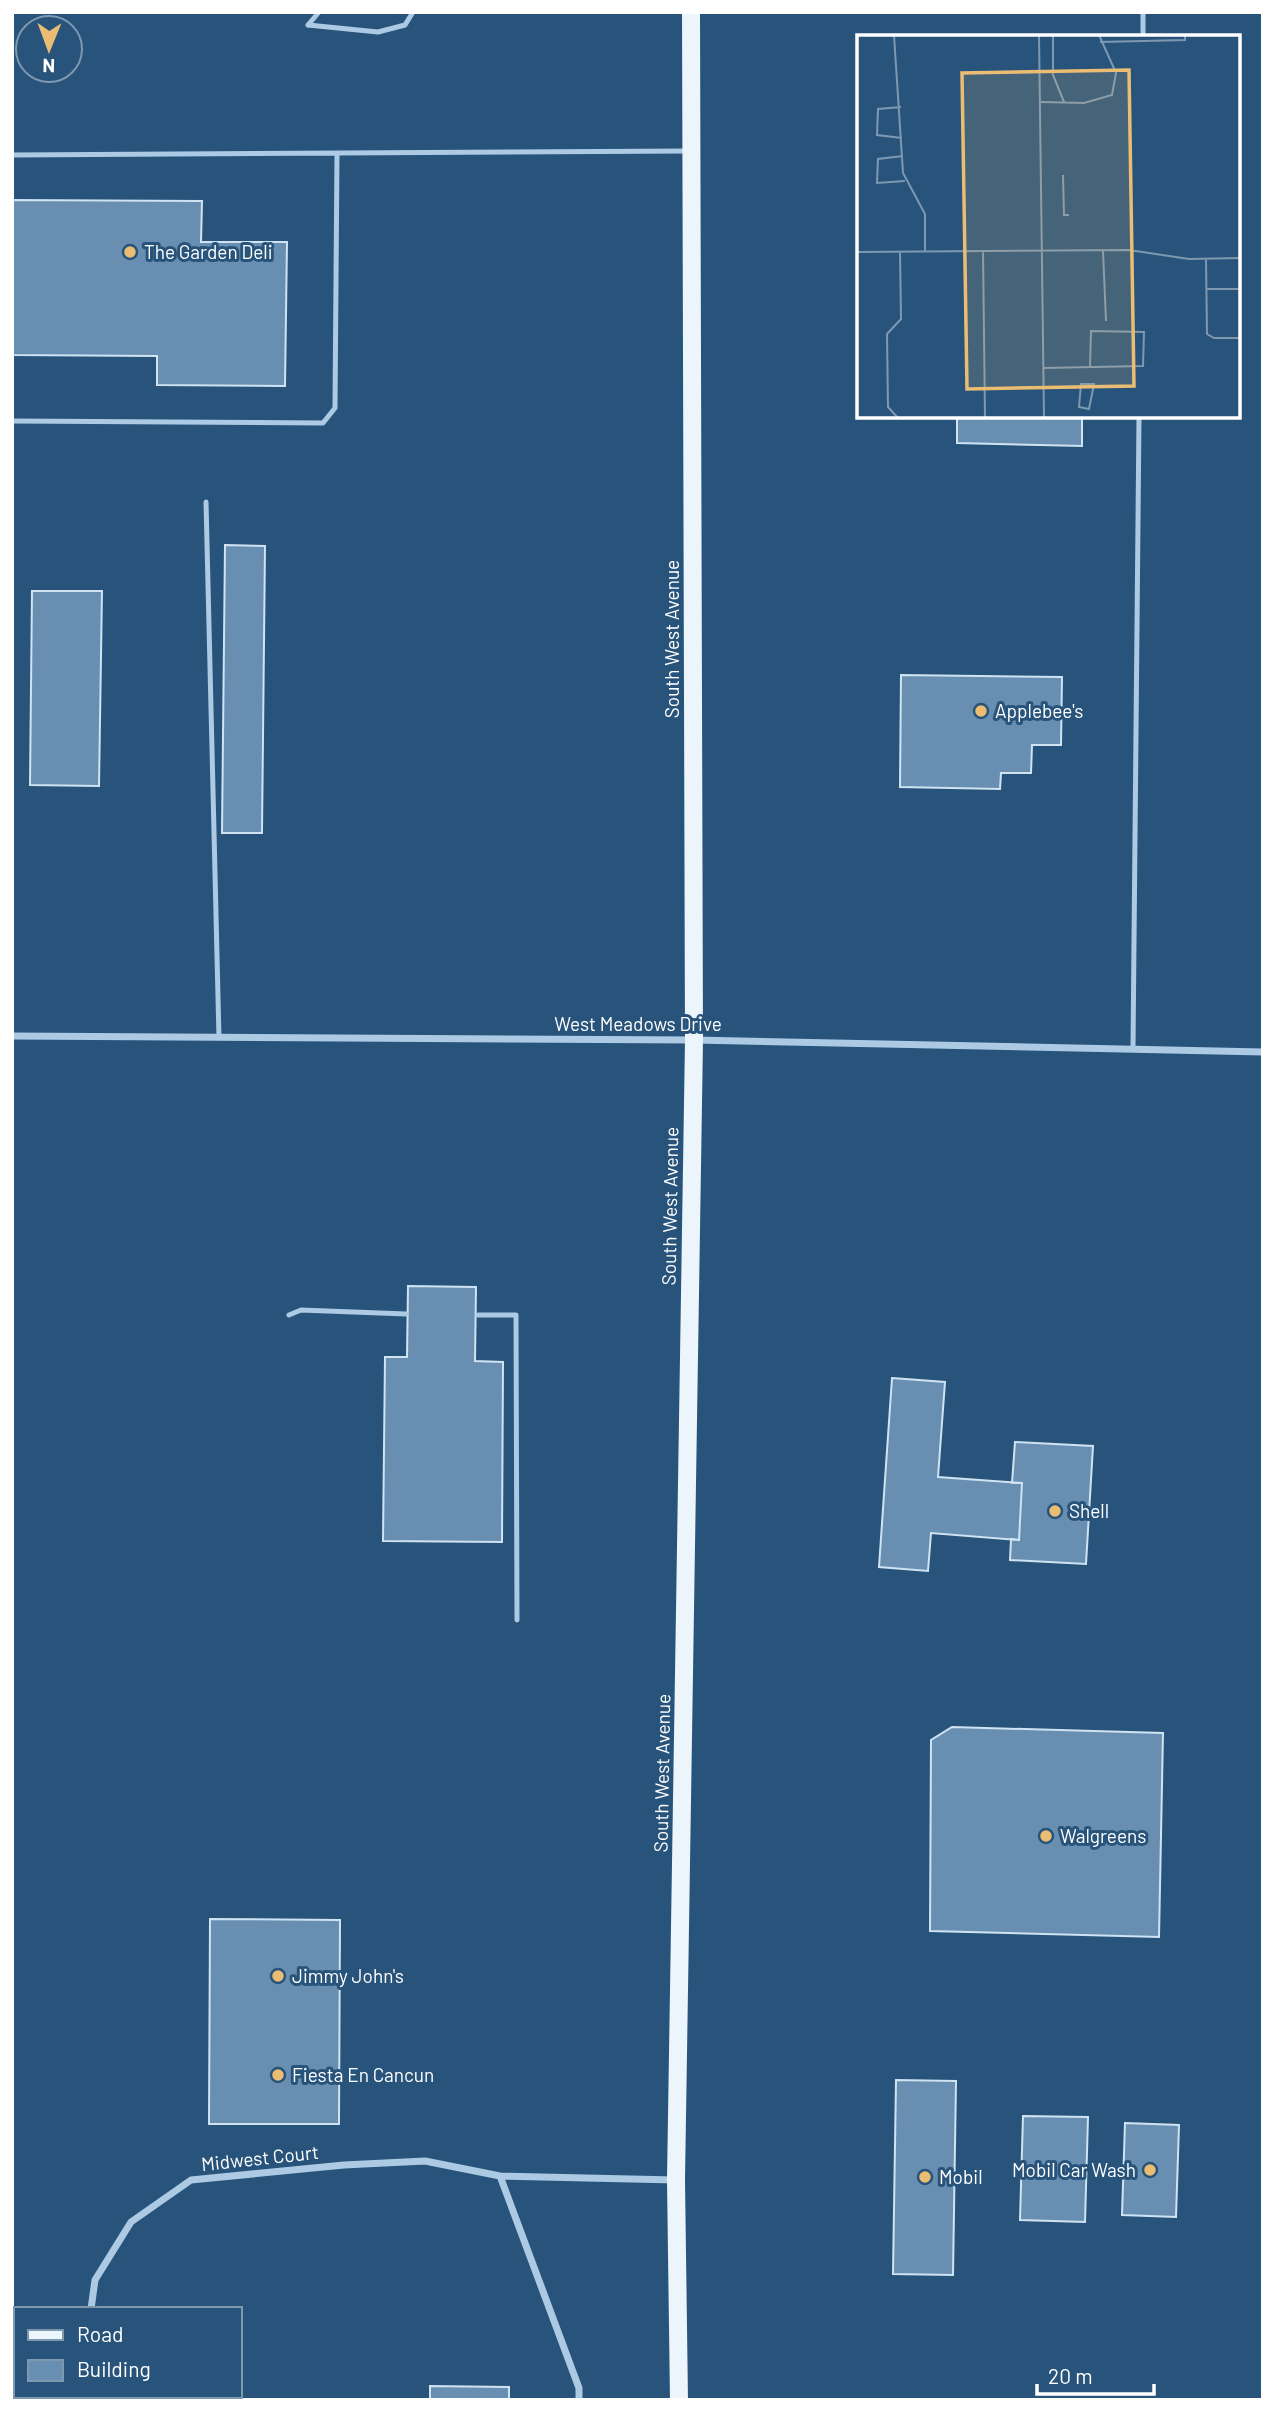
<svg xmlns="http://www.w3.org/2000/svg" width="1275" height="2412" viewBox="0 0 1275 2412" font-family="Barlow,sans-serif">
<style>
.building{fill:#688fb1;stroke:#cfe3f3;stroke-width:2}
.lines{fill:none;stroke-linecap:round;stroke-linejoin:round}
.service{stroke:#accae4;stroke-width:5}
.minor{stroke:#accae4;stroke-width:7}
.primary{stroke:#ecf4fc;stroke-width:18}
.poi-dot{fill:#ebbd73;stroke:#28547b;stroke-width:2.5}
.labels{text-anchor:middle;stroke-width:6;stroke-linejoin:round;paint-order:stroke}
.poi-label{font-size:19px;fill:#fff;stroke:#28547b;text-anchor:start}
.street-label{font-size:19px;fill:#fff;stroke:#28547b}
.inset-road{fill:none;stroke:#7e98b0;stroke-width:2}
.view{fill:#ebbd73;fill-opacity:0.15;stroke:#ebbd73;stroke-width:3.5}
.inset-edge{fill:none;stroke:#fff;stroke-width:3.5}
</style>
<rect width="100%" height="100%" fill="#28547b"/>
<!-- building -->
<path class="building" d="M12 200 202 201 201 242H287L285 386 157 385V356L12 355Z
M957 416H1082V446L957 443Z
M225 545 265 546 262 833H222Z
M32 591H102L99 786 30 785Z
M901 675 1062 677 1061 745H1032L1031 773H1001L1000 789 900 787Z
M408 1286 476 1287 475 1361 503 1362 502 1542 383 1541 385 1357H407Z
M892 1378 945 1382 938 1477 1022 1483 1019 1540 931 1533 928 1571 879 1567Z
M1015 1442 1093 1446 1086 1564 1010 1560 1011 1539 1019 1540 1022 1483H1012Z
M952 1727 1163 1733 1159 1937 930 1931 931 1740Z
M210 1919 340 1920 339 2124H209Z
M896 2080 956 2081 953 2275 893 2274Z
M1023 2116 1088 2117 1085 2222 1020 2220Z
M1125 2123 1179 2125 1176 2217 1122 2215Z
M430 2386 509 2387V2400H430Z"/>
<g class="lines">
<!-- service -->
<path class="service" d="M308 25 378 32 405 25 413 12
M308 25 319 12
M1143 37V12
M12 155 688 151
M12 421 323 423 335 408 337 154
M206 502 219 1038
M1133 1049 1139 416
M289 1315 301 1310 406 1314
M478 1315H516L517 1620"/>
<!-- minor -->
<path class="minor" d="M12 1036 694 1040 1263 1052
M500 2176 579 2388V2400
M91 2309 95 2280 131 2222 191 2180 344 2165 425 2161 500 2176 676 2180
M98 2396 99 2400"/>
<!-- primary -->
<path class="primary" d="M679 2400 676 2180 694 1040 691 12"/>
</g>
<!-- markers -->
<g class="poi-dot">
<circle cx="130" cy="252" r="7"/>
<circle cx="981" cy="711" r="7"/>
<circle cx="1055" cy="1511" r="7"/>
<circle cx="1046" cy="1836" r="7"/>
<circle cx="278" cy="1976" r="7"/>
<circle cx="278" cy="2075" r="7"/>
<circle cx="1150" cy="2170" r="7"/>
<circle cx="925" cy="2177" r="7"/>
</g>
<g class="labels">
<!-- poi labels -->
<g class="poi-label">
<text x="144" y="259">The Garden Deli</text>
<text x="995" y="718">Applebee's</text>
<text x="1069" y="1518">Shell</text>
<text x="1060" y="1843">Walgreens</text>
<text x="292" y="1983">Jimmy John's</text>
<text x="292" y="2082">Fiesta En Cancun</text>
<text x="1136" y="2177" text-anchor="end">Mobil Car Wash</text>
<text x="939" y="2184">Mobil</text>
</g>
<!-- street labels -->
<g class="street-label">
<text transform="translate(672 639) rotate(-90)" y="7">South West Avenue</text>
<text x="638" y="1031">West Meadows Drive</text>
<text transform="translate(670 1206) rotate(-89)" y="7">South West Avenue</text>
<text transform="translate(662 1773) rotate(-89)" y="7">South West Avenue</text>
<text transform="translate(260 2158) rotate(-6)" y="7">Midwest Court</text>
</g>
</g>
<!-- overview -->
<g transform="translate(857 35)">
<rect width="383" height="383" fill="#28547b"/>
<path class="inset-road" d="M37 0 46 138 68 179V216M182 0 187 383M196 0V40L207 67M243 7 328 5V0M184 67 227 68 255 60 259 38 242 0M44 72 21 74 20 100 45 103M46 121 21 124 20 148 48 146M206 140 207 180H212M126 216 128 383M246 216 249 286M0 217 272 215 332 224 384 223M349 224 350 299 357 303H384M350 254H384M186 333 286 331 287 297 234 296 233 332M224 349H237L232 374 222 372ZM41 383 31 372 30 299 44 284 43 216"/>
<path class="view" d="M272 35 277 351 110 354 105 38Z"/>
<rect width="383" height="383" class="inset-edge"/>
</g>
<!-- border -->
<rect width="1275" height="2412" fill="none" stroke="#ffffff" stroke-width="28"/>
<!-- legend -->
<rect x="14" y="2307" width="228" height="91" fill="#28547b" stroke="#7e98b0" stroke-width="2"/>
<rect x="28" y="2330" width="35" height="10" fill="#ecf4fc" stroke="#7e98b0" stroke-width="2"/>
<text x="77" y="2342" font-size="21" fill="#ffffff">Road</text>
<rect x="28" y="2360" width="35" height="21" fill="#688fb1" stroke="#7e98b0" stroke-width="2"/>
<text x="77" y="2377" font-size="21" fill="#ffffff">Building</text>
<!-- north arrow -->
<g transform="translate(49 49) rotate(181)"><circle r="33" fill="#28547b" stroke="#7e98b0" stroke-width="2"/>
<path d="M0-5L12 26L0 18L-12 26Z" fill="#ebbd73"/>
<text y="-10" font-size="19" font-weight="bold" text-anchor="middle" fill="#ffffff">N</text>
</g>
<!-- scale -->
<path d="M1037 2384v10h117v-10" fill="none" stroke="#ffffff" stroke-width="3.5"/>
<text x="1048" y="2384" font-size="21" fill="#ffffff" stroke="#28547b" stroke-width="5" paint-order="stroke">20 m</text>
</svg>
